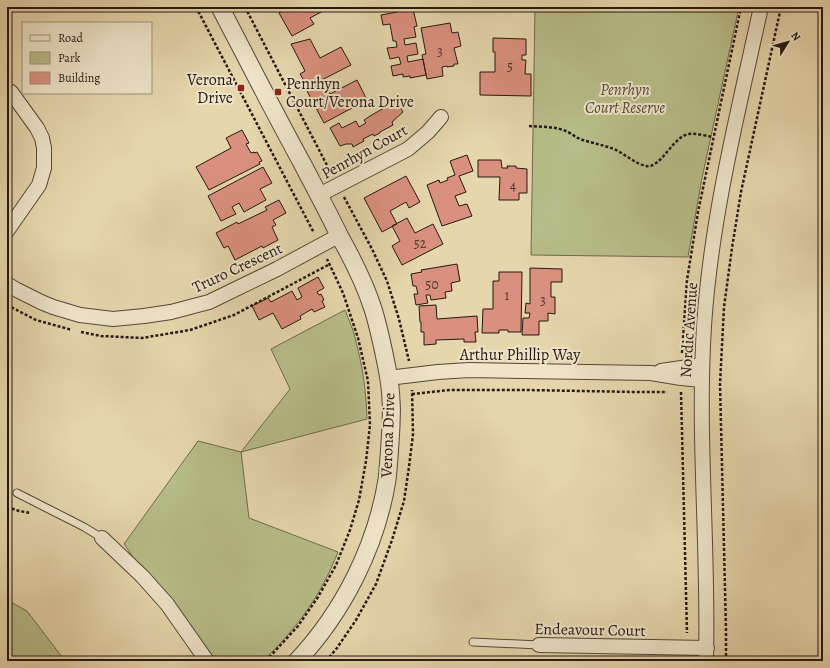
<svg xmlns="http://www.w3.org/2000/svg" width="830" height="668" viewBox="0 0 830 668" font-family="Alegreya,serif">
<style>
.green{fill:#b7bd88;stroke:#6e6b4e}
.building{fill:#da907e;stroke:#241913}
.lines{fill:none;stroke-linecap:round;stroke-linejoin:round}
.service-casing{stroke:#544839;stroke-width:9}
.minor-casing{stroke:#544839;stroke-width:16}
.tertiary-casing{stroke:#544839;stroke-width:19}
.path{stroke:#241913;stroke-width:2.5;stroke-dasharray:3 2;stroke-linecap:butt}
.service{stroke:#efe4c9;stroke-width:7}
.minor{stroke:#efe4c9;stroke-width:14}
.tertiary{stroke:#efe4c9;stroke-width:17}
.poi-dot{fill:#8f2418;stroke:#efe4c9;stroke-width:1.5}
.labels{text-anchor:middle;stroke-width:4;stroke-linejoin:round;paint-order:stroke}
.number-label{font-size:14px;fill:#52372e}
.poi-label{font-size:16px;fill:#241913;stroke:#efe4c9;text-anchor:end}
.park-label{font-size:16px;font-style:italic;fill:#504a36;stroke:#efe4c9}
.street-label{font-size:16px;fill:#241913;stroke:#efe4c9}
</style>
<rect width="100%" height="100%" fill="#e6d6ac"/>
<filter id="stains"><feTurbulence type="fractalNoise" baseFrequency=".005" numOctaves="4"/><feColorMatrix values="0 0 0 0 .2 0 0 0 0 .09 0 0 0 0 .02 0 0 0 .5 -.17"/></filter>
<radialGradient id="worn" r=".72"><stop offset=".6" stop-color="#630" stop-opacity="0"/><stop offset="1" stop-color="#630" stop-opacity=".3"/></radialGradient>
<!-- green -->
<path class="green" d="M535 7H739L702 178 688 257 531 255Z
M345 310C349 320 354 331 356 342 363 367 366 392 367 419L241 452 249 518 338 552C320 597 298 627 263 661H216L179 609 151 575 133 557 124 544 198 441 241 452 290 389 271 349Z
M7 600 27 611 65 661H7Z"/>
<!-- building -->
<path class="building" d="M290 7H321L323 11 310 18 314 24 292 36 279 13Z
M413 9 417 26 414 27 416 37 404 39 405 45 416 43 418 54 407 56 408 62 423 59 426 75 410 78V76L403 77V74L393 76 391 66 401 64 399 57 390 59 387 48 397 47 396 41H393L390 24 383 25 381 15Z
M450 23 452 33 458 32 461 46 454 48 458 64H454V66L447 67V66L442 67 443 76 427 79 422 55 426 54 421 28Z
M493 38 526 39V55H522V60H526L525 74H531V96L480 95V72H495V52H493Z
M310 39 320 58 341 47 351 65 308 87 300 74 305 71 291 44Z
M357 80 367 100 324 123 307 91 323 82 330 94Z
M395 98 403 112 392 122 393 125 380 132V133L374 136 373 134 363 139 364 141 353 147 352 144H346L340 146 330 128 339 123 342 128 356 121 359 127 366 123 364 120 370 116 384 108Z
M242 130 249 143 246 144 251 153 254 152V153L257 152 262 161 259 162 260 164 209 190 196 167 231 148 226 138Z
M467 155 473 171 459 176 466 192 455 196 459 206 467 204 472 216 442 226 427 185 439 180 440 183 448 180 447 178 455 175 450 161Z
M478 160H501L502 168H508L507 166H516V168L527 169V193H519V200H499L500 177H478Z
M263 167 272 183 260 189 266 200 244 212 239 203 232 207 236 214 221 221 208 196Z
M406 176 420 202 409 208 406 202 390 211 397 224 382 232 364 198Z
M279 200 286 213 273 220 276 225 272 227 278 240 263 248 262 246 235 260 228 246 224 248 216 233 237 222 238 224 267 210 265 207Z
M407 218 415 233 433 224 443 244 402 265 392 246 400 241 392 226Z
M457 264 460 281 451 283 452 291 445 292 446 298 431 300 430 295H426L428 303 416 305 414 294H418L416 286H413L411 274 422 272 421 270Z
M530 268 562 269V282H551V297H555V314L548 313V321H539V335H522L523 318H529L530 313H525L526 303 530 304Z
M499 272H522L521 332H508V330H499V333H482L483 309H493V281H499Z
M318 277 324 288 317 292 319 295 321 294 324 300 322 301 325 307 314 312 312 309 300 316 301 319 282 329 273 313 259 320 252 306 268 298 271 302 292 291 297 300 302 297 298 288Z
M436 305 437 319 477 316 478 332H475L476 342H464V339L436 340V344L424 345V332H421V322H420L419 306Z"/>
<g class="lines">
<defs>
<path id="service" d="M17 493 84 527 102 538
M473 642 539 645"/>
<path id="minor" d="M319 195 408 149 428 132 441 117
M7 231 39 185 44 168V148L42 138 37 128 11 92
M7 284 17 290 41 302 53 307 80 315 113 319 144 316 171 312 209 302 277 269 340 235
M661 371 702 365
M388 378 438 372 469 370 651 373 681 378 702 380
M102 538 142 576 167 604 207 661
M539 645 707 648
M706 661C709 549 697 438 704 326 711 218 738 112 761 7"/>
<path id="tertiary" d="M220 7C247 59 274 112 302 163 315 188 328 212 340 237 353 260 365 284 373 309 379 328 383 348 387 368 389 379 391 390 391 401 392 409 391 417 391 426 390 444 389 462 387 480 376 547 343 612 297 661"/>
</defs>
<!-- service casing -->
<use href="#service" class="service-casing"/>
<!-- minor casing -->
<use href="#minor" class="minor-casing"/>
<!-- tertiary casing -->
<use href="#tertiary" class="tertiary-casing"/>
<!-- path -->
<path class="path" d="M196 7 314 233
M245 7 331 173
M529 126C542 127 556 126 568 132 572 134 575 137 578 138 582 140 586 141 590 142 600 145 607 146 616 150 626 155 636 164 646 166 661 169 673 136 689 134 697 133 706 136 713 137
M344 197 372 249 387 281 399 319 409 361
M7 305 36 320 72 330
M81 332 101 336 142 338 190 330 234 315 330 264
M682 353 687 280 698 212 741 7
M681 392 687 633
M412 394 450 390H528L636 392H667
M7 507 19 511 31 513
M7 514 10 508
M266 661 298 626 318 597 336 565 350 530 359 500 366 461 370 425 368 381 358 338 343 293 327 259
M326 661 337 648 356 620 376 584 392 540 404 501 409 467 413 434 412 390
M726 661V630L720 384 724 307 732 248 741 192 781 7"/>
<!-- service -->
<use href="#service" class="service"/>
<!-- minor -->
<use href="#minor" class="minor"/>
<!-- tertiary -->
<use href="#tertiary" class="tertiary"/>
</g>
<!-- markers -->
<g class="poi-dot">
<rect x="237" y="84" width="8" height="8" rx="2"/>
<rect x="274" y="88" width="8" height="8" rx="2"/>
</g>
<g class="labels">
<!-- number labels -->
<g class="number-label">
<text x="440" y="56">3</text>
<text x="510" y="71">5</text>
<text x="513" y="190">4</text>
<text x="420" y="248">52</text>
<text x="432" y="289">50</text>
<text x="507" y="300">1</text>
<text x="543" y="305">3</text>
</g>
<!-- poi labels -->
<g class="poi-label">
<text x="233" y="85">Verona<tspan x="233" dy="18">Drive</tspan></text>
<text x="286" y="89" text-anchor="start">Penrhyn<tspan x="286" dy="18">Court/Verona Drive</tspan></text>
</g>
<!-- park labels -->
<g class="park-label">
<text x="625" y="95">Penrhyn<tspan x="625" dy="18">Court Reserve</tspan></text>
</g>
<!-- street labels -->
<g class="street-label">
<text transform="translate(364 151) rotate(-29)" y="6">Penrhyn Court</text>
<text transform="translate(237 267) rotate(-25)" y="6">Truro Crescent</text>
<text transform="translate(688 330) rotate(-86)" y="6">Nordic Avenue</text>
<text x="520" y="360">Arthur Phillip Way</text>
<text transform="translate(387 435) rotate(-88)" y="6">Verona Drive</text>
<text transform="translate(590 629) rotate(1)" y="6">Endeavour Court</text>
</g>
</g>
<!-- margin -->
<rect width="830" height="668" fill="none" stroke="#e6d6ac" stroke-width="24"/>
<rect x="8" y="8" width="814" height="652" fill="none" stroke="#241913" stroke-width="2"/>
<rect x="12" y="12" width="806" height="644" fill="none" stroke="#241913"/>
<!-- legend -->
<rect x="22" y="22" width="130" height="72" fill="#efe4c9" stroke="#9e9380"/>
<rect x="30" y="35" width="20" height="6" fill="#efe4c9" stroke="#9e9380"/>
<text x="58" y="42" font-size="12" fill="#241913">Road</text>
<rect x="30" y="52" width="20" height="12" fill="#b7bd88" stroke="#9e9380"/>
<text x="58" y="62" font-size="12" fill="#241913">Park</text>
<rect x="30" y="72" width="20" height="12" fill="#da907e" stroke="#9e9380"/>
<text x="58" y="82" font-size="12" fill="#241913">Building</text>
<!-- north arrow -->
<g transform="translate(788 42) rotate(53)" stroke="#efe4c9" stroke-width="3" paint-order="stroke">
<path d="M0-3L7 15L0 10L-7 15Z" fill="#241913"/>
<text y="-6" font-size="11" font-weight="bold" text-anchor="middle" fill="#241913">N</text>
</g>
<rect width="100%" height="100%" filter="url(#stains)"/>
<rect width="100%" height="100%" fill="url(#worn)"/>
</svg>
